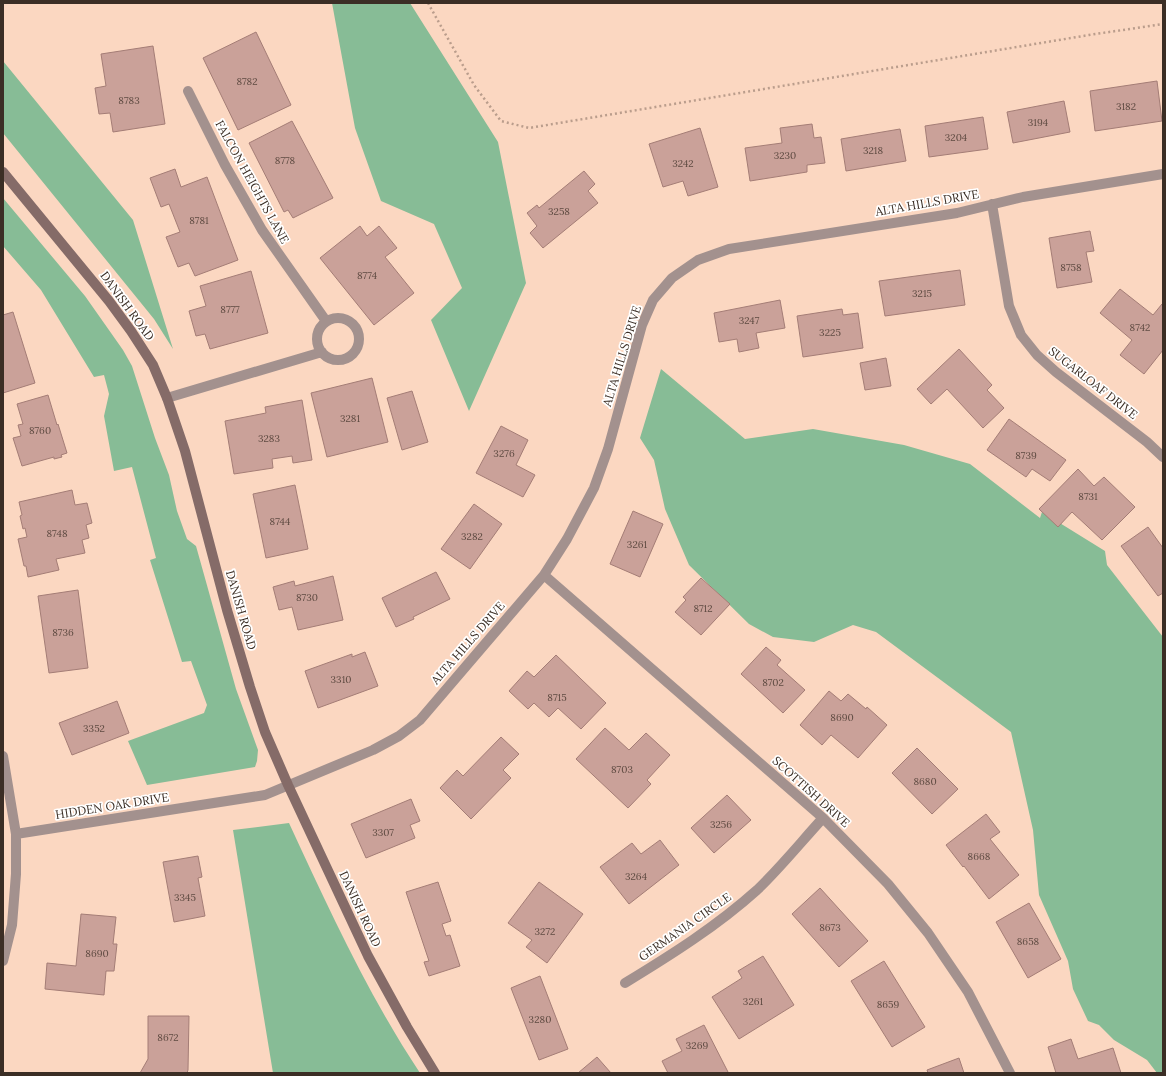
<svg xmlns="http://www.w3.org/2000/svg" width="1166" height="1076" viewBox="0 0 1166 1076" font-family="Lora,serif">
<style>
.green{fill:#87bc96}
.building{fill:#caa199;stroke:#a47d76}
.lines{fill:none;stroke-linecap:round;stroke-linejoin:round}
.path{stroke:#ba9d8c;stroke-width:2.5;stroke-dasharray:2 3;stroke-linecap:butt}
.street{stroke:#a3918e;stroke-width:10}
.secondary{stroke:#856b68;stroke-width:10}
.labels{text-anchor:middle;stroke-width:3.5;stroke-linejoin:round;paint-order:stroke}
.number-label{font-size:10px;fill:#5f4b42}
.street-label{font-size:12px;fill:#3b2e25;stroke:#fff}
</style>
<rect width="100%" height="100%" fill="#fbd7c1"/>
<!-- green -->
<path class="green" d="M332 3H410L498 142 526 283 469 411 431 320 462 288 434 224 381 201 355 128Z
M3 61 133 220 173 349 154 319 3 133Z
M3 198 85 296 123 350 132 366 155 438 169 475 177 511 187 539 196 546 236 689 258 750 257 761 255 767 147 785 128 741 204 713 207 705 191 661 182 662 150 560 156 558 132 467 114 471 104 416 109 394 104 375 94 377 41 290 3 246Z
M661 369 745 439 813 429 904 445 970 464 1040 518 1042 512 1105 551 1107 565 1163 637V1073H1157L1147 1060 1114 1040 1099 1025 1088 1021 1073 989 1068 961 1039 895 1033 830 1011 732 876 632 853 625 814 642 773 637 749 624 689 565 665 509 654 460 640 438Z
M289 823C329 909 367 993 420 1073H273L233 830Z"/>
<!-- building -->
<path class="building" d="M256 32 291 105 238 130 203 58Z
M153 46 165 124 113 132 110 113 99 114 95 88 106 86 101 54Z
M1157 81 1162 121 1095 131 1090 91Z
M1064 101 1070 132 1013 143 1007 112Z
M983 117 988 149 929 157 925 126Z
M292 121 333 198 293 218 288 210 284 212 249 143Z
M812 124 814 138 821 137 825 163 807 165V172L750 181 745 148 782 143 780 128Z
M700 128 718 187 688 196 683 181 663 187 649 144Z
M900 129 906 161 846 171 841 139Z
M175 169 181 187 207 177 238 260 195 276 189 263 178 267 166 237 180 232 169 204 161 207 150 178Z
M584 171 595 184 588 191 598 203 543 248 530 233 537 226 527 213 537 205 539 208Z
M360 226 367 236 379 226 397 248 385 257 414 293 374 325 320 258Z
M1090 231 1094 251 1086 252 1092 282 1057 288 1049 238Z
M960 270 965 305 885 316 879 281Z
M251 271 268 333 210 349 205 334 196 336 189 311 206 306 200 286Z
M1120 289 1153 315 1162 304 1163 305V350L1144 374 1120 355 1132 340 1100 313Z
M780 300 785 328 756 333 759 348 739 352 737 339 719 342 714 313Z
M842 309 843 315 858 313 863 348 803 357 797 316Z
M13 312 35 383 3 393V315Z
M959 349 992 385 987 390 1004 408 983 428 947 389 931 404 917 389Z
M886 358 891 386 865 390 860 363Z
M372 378 388 442 327 457 311 393Z
M412 391 428 442 402 450 387 398Z
M48 395 57 425 58 424 67 453 61 455 62 457 54 459V457L22 466 13 438 21 436 18 425 23 424 17 404Z
M302 400 312 460 293 463 292 456 272 459 273 468 234 474 225 421 266 413 265 407Z
M1009 419 1066 460 1050 481 1032 469 1026 477 987 450Z
M501 426 528 440 516 465 535 475 523 497 476 473Z
M1078 469 1094 486 1104 477 1135 507 1102 540 1072 512 1058 527 1039 509Z
M295 485 308 549 266 558 253 494Z
M72 490 75 505 87 503 92 523 86 525 89 538 82 540 85 553 56 559 59 570 28 577 26 566H24L18 539 27 537 25 528 23 529 20 516 22 515 19 502Z
M474 504 502 524 470 569 441 549Z
M633 511 663 524 640 577 610 564Z
M1148 527 1163 548V593L1158 596 1121 546Z
M436 572 450 599 413 617 414 619 396 627 382 598Z
M333 576 343 620 298 630 292 607 279 610 273 587 294 581 295 586Z
M701 578 730 604 701 635 675 612 686 600 683 597Z
M78 590 88 668 49 673 38 596Z
M766 647 781 660 777 665 805 690 783 713 741 674Z
M365 652 378 686 318 708 305 671 352 654V657Z
M556 655 606 703 581 729 558 708 549 717 534 703 528 709 509 691 527 671 534 677Z
M829 691 841 701 848 694 866 709 867 707 887 725 858 758 831 735 822 745 800 725Z
M117 701 129 733 72 755 59 723Z
M605 728 629 750 646 733 670 755 647 780 651 784 628 808 576 759Z
M501 737 519 754 503 770 511 778 471 819 440 788 457 770 463 776Z
M917 748 958 789 932 814 892 773Z
M727 795 751 820 714 853 691 828Z
M411 799 420 821 410 825 415 838 366 858 351 824Z
M986 814 1000 832 990 839 1019 875 989 899 964 866 963 867 946 845Z
M660 840 679 865 629 904 600 867 632 843 641 854Z
M198 856 202 877 198 878 205 916 174 922 163 862Z
M438 882 451 921 442 924 446 936 450 935 460 966 429 976 424 962 429 961 406 892Z
M539 882 583 914 547 963 526 947 532 940 508 923Z
M820 888 868 941 839 967 792 914Z
M1029 903 1061 959 1028 978 996 922Z
M81 914 116 917 113 944H117L114 971H106L104 995 45 989 47 963 76 966Z
M763 956 794 1005 739 1039 712 997 742 978 738 971Z
M884 961 925 1027 892 1047 851 981Z
M540 976 568 1049 539 1060 511 988Z
M148 1016H189L188 1070 187 1073H140L148 1059Z
M704 1025 728 1072 725 1073H668L662 1061 682 1051 676 1039Z
M1071 1039 1078 1059 1113 1048 1121 1073H1056L1048 1047Z
M597 1057 611 1073H578Z
M959 1058 964 1073H928L927 1070Z"/>
<g class="lines">
<!-- path -->
<path class="path" d="M428 3 474 85 501 121 529 128 1089 35 1163 24"/>
<!-- street -->
<path class="street" d="M188 91 225 165 262 230 326 321
M992 204 1009 306 1021 335 1037 355 1056 372 1147 442 1163 457
M317 339a21 21 0 1 1 42 0a21 21 0 1 1-42 0Z
M167 398 322 352
M544 575 823 818 888 884 928 933 968 992 1010 1073
M3 756 16 834V874L12 925 3 961
M16 834 265 795 373 750 399 736 420 720 544 575 567 539 594 488 608 449 642 325 653 300 672 278 698 260 729 249 957 213 1023 197 1163 174
M625 983C671 955 717 926 757 890 780 868 801 842 823 818"/>
<!-- secondary -->
<path class="secondary" d="M3 172 109 301 131 331 153 365 167 398 185 451 227 610 250 687 265 732 288 785 368 956 407 1027 435 1073"/>
</g>
<g class="labels">
<!-- number labels -->
<g class="number-label">
<text x="247" y="85">8782</text>
<text x="129" y="104">8783</text>
<text x="1126" y="110">3182</text>
<text x="1038" y="126">3194</text>
<text x="956" y="141">3204</text>
<text x="873" y="154">3218</text>
<text x="785" y="159">3230</text>
<text x="285" y="164">8778</text>
<text x="683" y="167">3242</text>
<text x="559" y="215">3258</text>
<text x="199" y="224">8781</text>
<text x="1071" y="271">8758</text>
<text x="367" y="279">8774</text>
<text x="922" y="297">3215</text>
<text x="230" y="313">8777</text>
<text x="749" y="324">3247</text>
<text x="1140" y="331">8742</text>
<text x="830" y="336">3225</text>
<text x="350" y="422">3281</text>
<text x="40" y="434">8760</text>
<text x="269" y="442">3283</text>
<text x="504" y="457">3276</text>
<text x="1026" y="459">8739</text>
<text x="1088" y="500">8731</text>
<text x="280" y="525">8744</text>
<text x="57" y="537">8748</text>
<text x="472" y="540">3282</text>
<text x="637" y="548">3261</text>
<text x="307" y="601">8730</text>
<text x="703" y="612">8712</text>
<text x="63" y="636">8736</text>
<text x="341" y="683">3310</text>
<text x="773" y="686">8702</text>
<text x="557" y="701">8715</text>
<text x="842" y="721">8690</text>
<text x="94" y="732">3352</text>
<text x="622" y="773">8703</text>
<text x="925" y="785">8680</text>
<text x="721" y="828">3256</text>
<text x="383" y="836">3307</text>
<text x="979" y="860">8668</text>
<text x="636" y="880">3264</text>
<text x="185" y="901">3345</text>
<text x="830" y="931">8673</text>
<text x="545" y="935">3272</text>
<text x="1028" y="945">8658</text>
<text x="97" y="957">8690</text>
<text x="753" y="1005">3261</text>
<text x="888" y="1008">8659</text>
<text x="540" y="1023">3280</text>
<text x="168" y="1041">8672</text>
<text x="697" y="1049">3269</text>
</g>
<!-- street labels -->
<g class="street-label">
<text transform="translate(252 182) rotate(61)" y="4">FALCON HEIGHTS LANE</text>
<text transform="translate(927 203) rotate(-10)" y="4">ALTA HILLS DRIVE</text>
<text transform="translate(127 306) rotate(54)" y="4">DANISH ROAD</text>
<text transform="translate(622 356) rotate(-73)" y="4">ALTA HILLS DRIVE</text>
<text transform="translate(1093 383) rotate(38)" y="4">SUGARLOAF DRIVE</text>
<text transform="translate(241 610) rotate(74)" y="4">DANISH ROAD</text>
<text transform="translate(468 643) rotate(-49)" y="4">ALTA HILLS DRIVE</text>
<text transform="translate(811 792) rotate(42)" y="4">SCOTTISH DRIVE</text>
<text transform="translate(112 806) rotate(-9)" y="4">HIDDEN OAK DRIVE</text>
<text transform="translate(360 909) rotate(65)" y="4">DANISH ROAD</text>
<text transform="translate(685 927) rotate(-35)" y="4">GERMANIA CIRCLE</text>
</g>
</g>
<!-- border -->
<rect width="1166" height="1076" fill="none" stroke="#3b2e25" stroke-width="8"/>
</svg>
